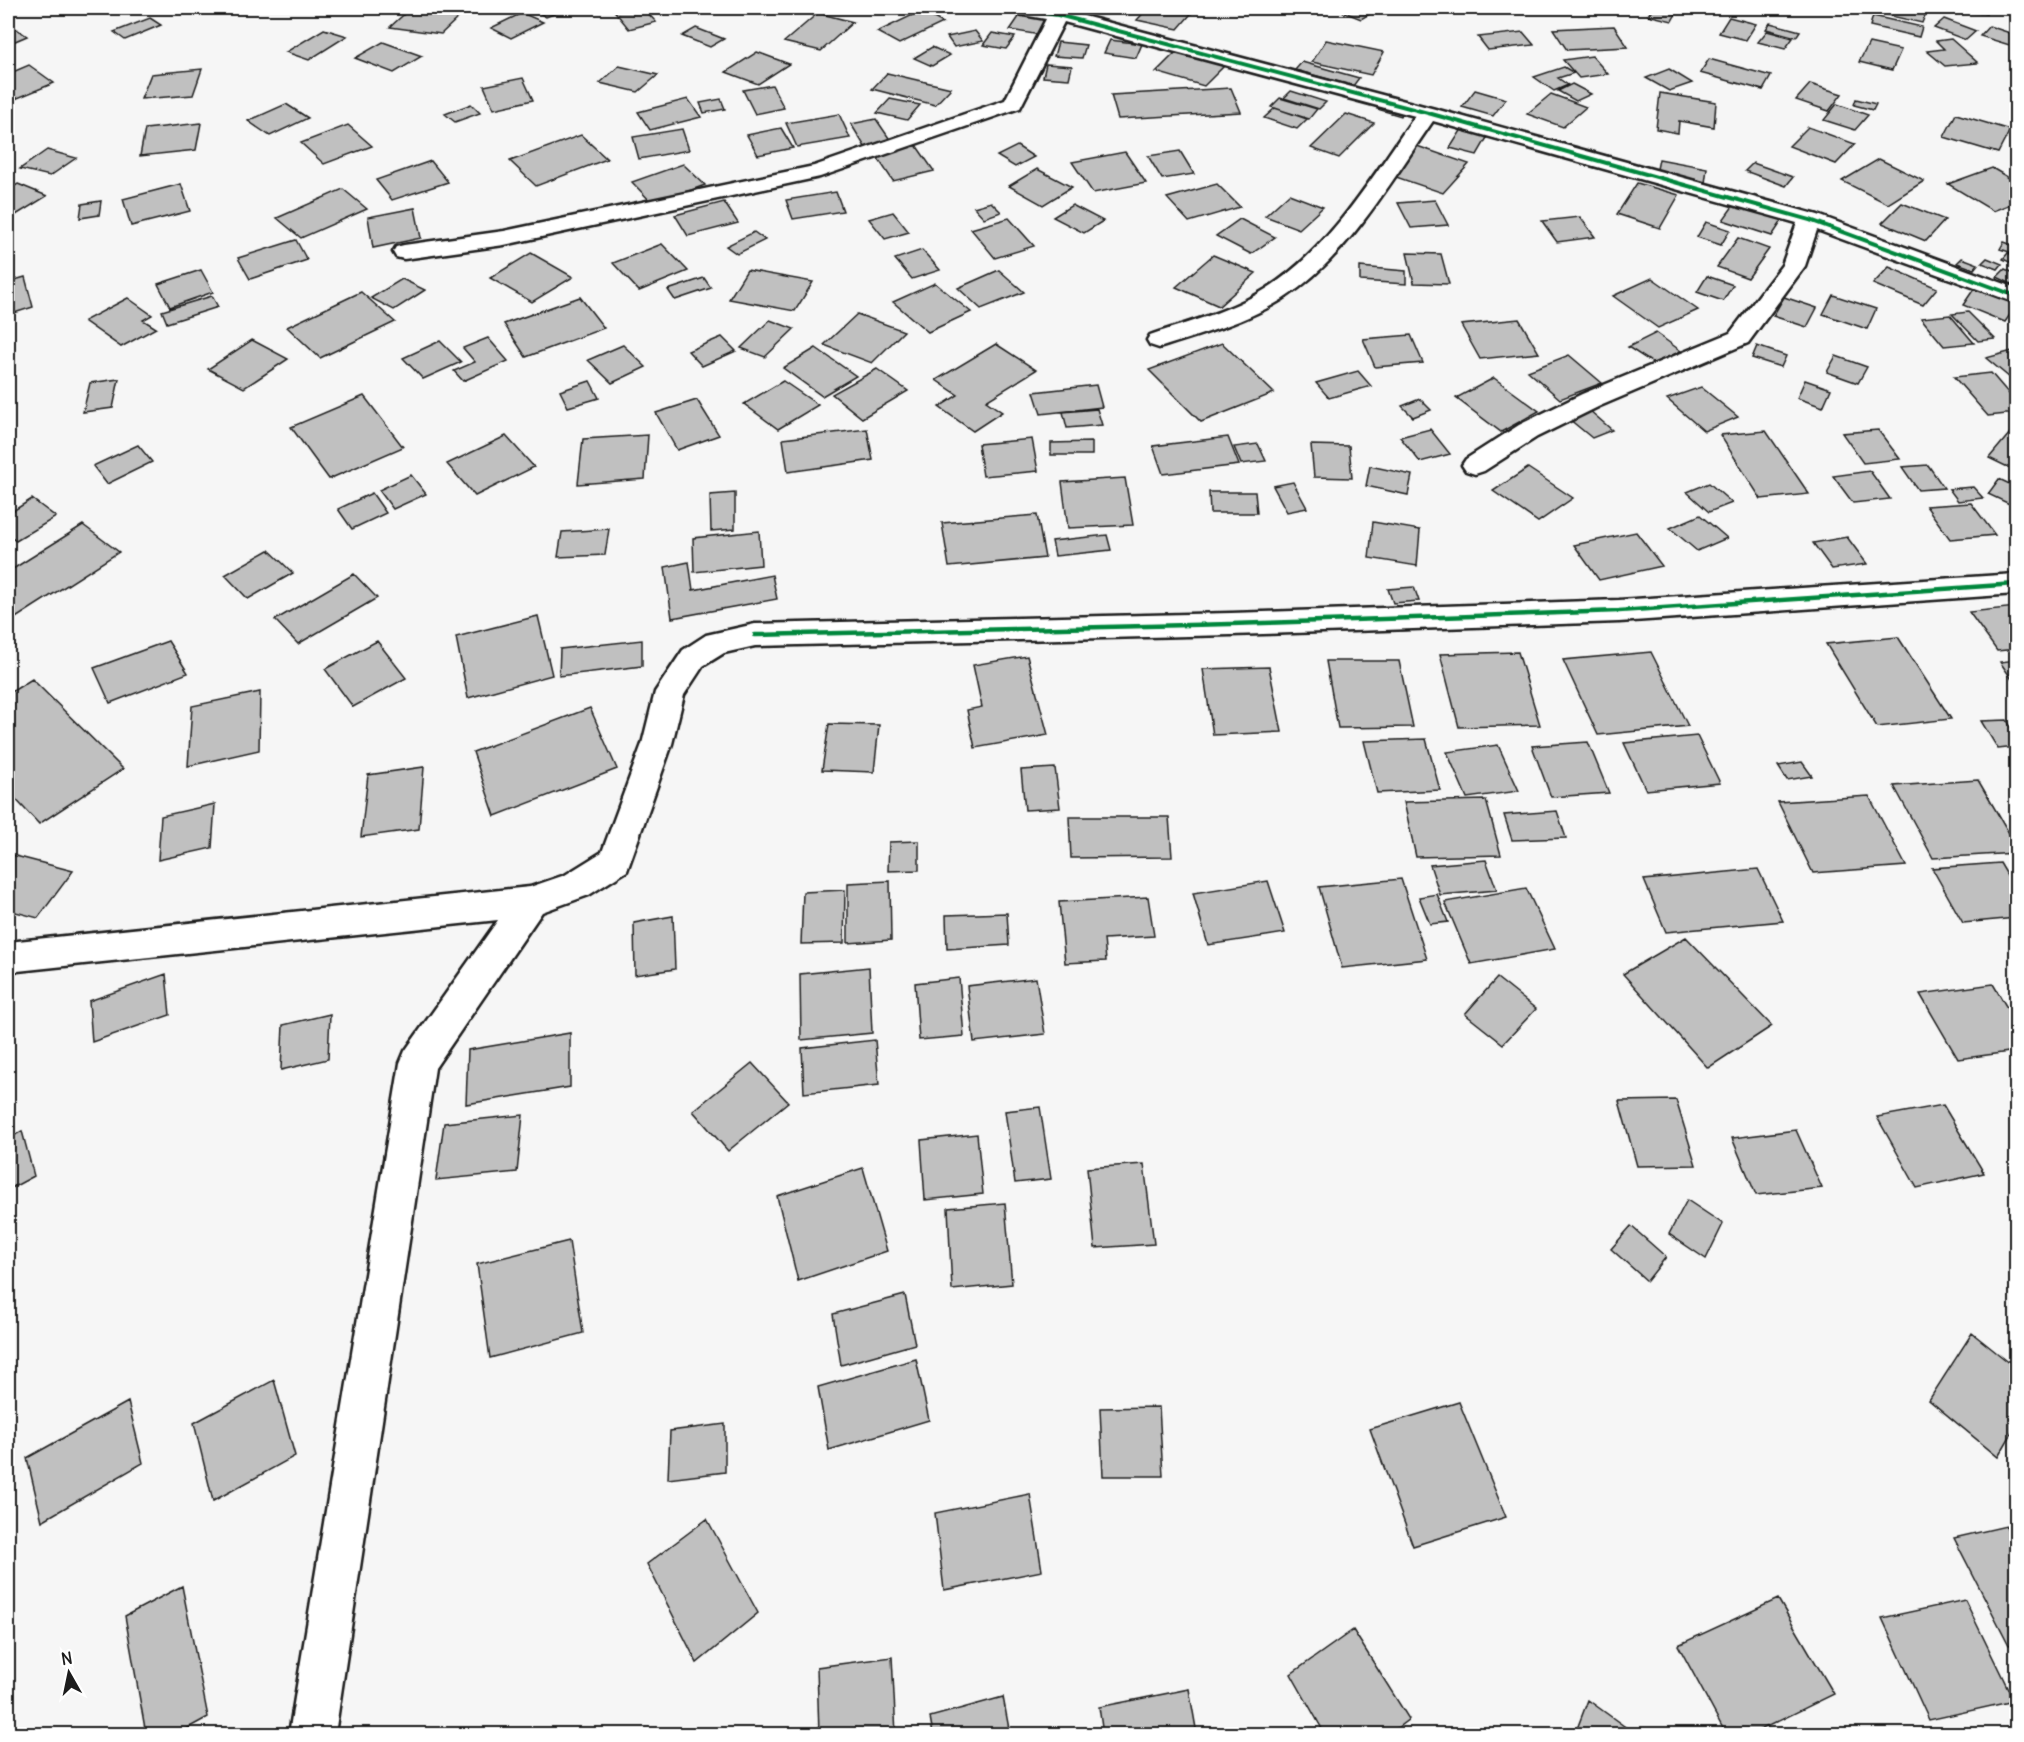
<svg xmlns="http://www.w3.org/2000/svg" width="2024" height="1742" viewBox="0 0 2024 1742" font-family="Delius,sans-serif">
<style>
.building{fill:#c0c0c0;stroke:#1c1c1c;stroke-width:1.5}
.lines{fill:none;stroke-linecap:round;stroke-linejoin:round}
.minor-casing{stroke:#1c1c1c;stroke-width:5}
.minor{fill:#fff;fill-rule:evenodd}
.cycleway-far1-casing{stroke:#fff;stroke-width:6}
.cycleway-casing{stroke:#fff;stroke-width:8}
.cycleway-far1{stroke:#00873e;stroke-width:4}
.cycleway{stroke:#00873e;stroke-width:4.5}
</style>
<rect width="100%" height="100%" fill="#f6f6f6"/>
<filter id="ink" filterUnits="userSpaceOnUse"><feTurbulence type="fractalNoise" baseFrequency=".0167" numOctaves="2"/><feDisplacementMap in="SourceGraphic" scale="12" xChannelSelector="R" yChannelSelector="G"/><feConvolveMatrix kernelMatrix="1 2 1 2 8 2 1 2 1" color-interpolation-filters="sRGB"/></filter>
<g filter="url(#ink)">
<!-- building -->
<path class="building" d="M411 8H412L461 15 441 34 390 27Z
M530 8H570L546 17Z
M612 8H643L656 22 629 29Z
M1090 8H1124L1096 14Z
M1148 8H1196L1178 29 1137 20Z
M1334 8H1380L1361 19Z
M1653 8H1657L1677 12 1672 21 1648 15Z
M1870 8H1928L1922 23 1869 11Z
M1949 8H1983L1986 14 1951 11Z
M921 11 943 23 899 44 877 32Z
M1023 11 1053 17 1040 35 1010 30Z
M522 13 543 22 511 38 491 28Z
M818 13 853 22 821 51 784 42Z
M1873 16 1922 27 1919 37 1870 26Z
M1729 17 1756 24 1746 40 1719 33Z
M150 18 161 25 125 40 114 32Z
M1944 19 1976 31 1966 40 1934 28Z
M8 23 27 36 8 44Z
M1770 23 1800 31 1796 37 1766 29Z
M1614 26 1628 47 1567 50 1553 29Z
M1989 26 2016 35V47L1980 36Z
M696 28 724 39 710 47 682 36Z
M324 29 347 36 309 60 286 52Z
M975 31 983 41 954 47 947 37Z
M1767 31 1793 38 1785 49 1758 42Z
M1523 32 1534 45 1488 50 1478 37Z
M992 33 1015 37 1006 49 983 45Z
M1951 39 1978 63 1945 66 1927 51 1944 49 1936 41Z
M1110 40 1142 44 1136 58 1104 53Z
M1326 40 1384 52 1371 75 1312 62Z
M383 42 422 56 394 73 355 58Z
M1058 42 1086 45 1082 58 1054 56Z
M1869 43 1901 50 1892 70 1859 62Z
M932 47 950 55 932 66 914 58Z
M1181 47 1229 61 1204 86 1156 72Z
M757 52 789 64 758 84 726 72Z
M1592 56 1608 74 1579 78 1563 60Z
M1709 59 1771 76 1763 90 1700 73Z
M1302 62 1359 78 1353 86 1295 70Z
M1046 64 1072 66 1069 79 1043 77Z
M29 65 54 83 8 102V74Z
M619 66 658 75 638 92 600 83Z
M1564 67 1574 73 1558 78 1568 85 1554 91 1534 77Z
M202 69 193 95 141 99 151 74Z
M1669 69 1692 83 1669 91 1646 78Z
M887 73 951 88 935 105 872 89Z
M523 78 533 100 494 109 484 86Z
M1572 84 1591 94 1576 101 1558 91Z
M1810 84 1842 94 1829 111 1796 100Z
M772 85 784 108 755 114 743 90Z
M1231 88 1241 112 1118 119 1111 95Z
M1475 90 1506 99 1493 116 1462 107Z
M1291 91 1326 102 1319 109 1284 98Z
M1660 93 1716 102 1714 127 1679 121 1678 133 1656 129Z
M1551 94 1586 107 1563 127 1527 114Z
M1280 98 1317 109 1309 119 1271 107Z
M688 99 701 117 650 130 638 112Z
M721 99 725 109 704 113 700 103Z
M890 99 920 105 907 120 877 113Z
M1856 99 1876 104 1873 110 1854 105Z
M1383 103 1406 110 1401 116 1377 109Z
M286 104 308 118 270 136 248 121Z
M471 104 480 113 455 122 445 114Z
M1837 104 1868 115 1855 130 1824 120Z
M1275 108 1307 119 1297 129 1264 118Z
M839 114 850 138 797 147 786 123Z
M1346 114 1374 123 1339 158 1311 148Z
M1956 114 2010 130 1998 153 1944 137Z
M876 119 891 141 865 147 851 124Z
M201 123 196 150 140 156 145 129Z
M348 125 372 146 324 164 301 143Z
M1808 127 1855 144 1836 164 1789 146Z
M781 128 793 148 758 155 747 135Z
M682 129 689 150 639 159 633 137Z
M1462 129 1488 136 1477 155 1450 148Z
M581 135 607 159 536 186 510 161Z
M916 145 934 171 893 181 875 154Z
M1017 146 1034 157 1015 167 997 156Z
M1417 146 1469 164 1443 193 1390 175Z
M47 150 76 158 50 176 20 169Z
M1180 151 1194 174 1162 179 1148 156Z
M1125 152 1146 183 1093 193 1072 162Z
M1659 159 1707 168 1705 183 1656 174Z
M1879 159 1924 181 1888 204 1842 181Z
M431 161 448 182 392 200 376 180Z
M1753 163 1793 177 1786 186 1745 171Z
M683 164 705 185 653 204 632 182Z
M1992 168 2016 182V202L1993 211 1948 184Z
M1037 169 1072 187 1043 205 1009 186Z
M1637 183 1679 195 1660 228 1617 214Z
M18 184 47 196 11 218 8 216V190Z
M181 184 190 211 131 226 123 199Z
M1217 184 1240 207 1189 222 1167 198Z
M343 189 367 209 301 238 277 218Z
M836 192 843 211 793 219 786 200Z
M1289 194 1323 207 1299 229 1265 216Z
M1435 200 1448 225 1411 228 1398 203Z
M101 201 99 215 80 218 82 204Z
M724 202 738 223 688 236 675 215Z
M991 202 1001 212 984 218 974 207Z
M1736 202 1784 218 1772 236 1723 220Z
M1902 203 1945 220 1926 241 1882 223Z
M1072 205 1103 221 1084 233 1053 217Z
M415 208 421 238 373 248 368 217Z
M893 212 909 232 885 239 869 219Z
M1580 217 1595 237 1557 242 1542 221Z
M1009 218 1034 246 995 258 971 229Z
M1240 219 1275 237 1251 254 1216 236Z
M1706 222 1730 230 1721 245 1697 237Z
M754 232 765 240 737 254 726 246Z
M1738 238 1769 249 1748 278 1717 267Z
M296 240 307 260 250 279 238 258Z
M2004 242 2016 246V254L2000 249Z
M662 244 688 271 639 291 613 263Z
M922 250 940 270 912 279 895 259Z
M531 253 573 277 532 302 490 278Z
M1407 253 1441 254 1449 284 1414 283Z
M2008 253 2016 257V265L2003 259Z
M1213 255 1256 273 1219 306 1176 287Z
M1962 258 1978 264 1974 269 1957 263Z
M1987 258 2002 264 1998 269 1982 263Z
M1360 267 1406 271V284L1360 281Z
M1889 267 1937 288 1923 305 1873 284Z
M2005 269 2016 274V286L1997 277Z
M201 270 213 292 170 307 158 284Z
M747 270 813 282 795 311 729 299Z
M999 270 1024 292 981 309 958 288Z
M1707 276 1733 285 1723 301 1697 292Z
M25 277 33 307 8 315V282Z
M704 278 711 288 675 300 668 290Z
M1652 278 1698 310 1658 328 1613 296Z
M402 279 425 290 394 310 371 298Z
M935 283 971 312 928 332 893 302Z
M1978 283 2016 298V306L2005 322 1963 305Z
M361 292 395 322 320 358 287 327Z
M1833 295 1876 309 1867 329 1823 314Z
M212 296 218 307 167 323 162 311Z
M580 297 604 328 526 357 504 324Z
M1784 297 1817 308 1807 327 1773 316Z
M128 298 152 315 143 320 156 328 121 347 84 321Z
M1968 312 1995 339 1978 341 1952 314Z
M857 314 904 331 872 363 824 345Z
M1950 315 1974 343 1944 346 1921 318Z
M1519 319 1539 353 1480 359 1461 325Z
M770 320 794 329 765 357 741 348Z
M1656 333 1681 351 1654 364 1628 347Z
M1411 335 1423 363 1375 367 1363 339Z
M722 337 736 351 702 366 688 351Z
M488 338 508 361 463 381 454 371 475 362 463 348Z
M252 340 288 359 244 388 208 369Z
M440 341 461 362 423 379 403 358Z
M1222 343 1274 393 1201 422 1149 370Z
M996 344 1036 370 986 401 1002 412 973 431 939 407 958 395 936 380Z
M623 345 646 367 612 383 588 360Z
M1757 346 1786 356 1781 367 1752 358Z
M816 348 856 376 822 396 783 368Z
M2016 350V383L1986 358Z
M1569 355 1602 383 1560 399 1528 371Z
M1836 356 1867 367 1858 383 1827 372Z
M877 369 908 391 862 418 832 394Z
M1358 371 1371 386 1329 398 1316 383Z
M1991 373 2016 402V413L1988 416 1954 377Z
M1494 378 1539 411 1501 432 1456 398Z
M119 379 113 408 83 412 90 383Z
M1805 380 1831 389 1823 407 1797 398Z
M590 381 599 398 568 407 560 391Z
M783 381 818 405 778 429 744 404Z
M1096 385 1102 407 1041 414 1034 392Z
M1701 387 1738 417 1704 431 1667 399Z
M364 396 403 447 329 479 291 427Z
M1420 399 1431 410 1413 417 1402 406Z
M697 400 719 435 677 450 656 413Z
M1097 409 1102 425 1067 428 1063 412Z
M1589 410 1612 430 1592 438 1569 419Z
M867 429 873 460 788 472 783 439Z
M1430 429 1450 454 1420 462 1400 437Z
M1878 430 1900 459 1863 463 1842 433Z
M1766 431 1809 494 1761 499 1720 435Z
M2010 433 2016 436V471L1989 458Z
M648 435 645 479 578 484 583 439Z
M506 436 534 467 475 496 447 464Z
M1228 437 1239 465 1163 474 1153 446Z
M1032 439 1038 471 983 476 978 444Z
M1092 442V455H1051V443Z
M1258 444 1266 461 1241 464 1234 447Z
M138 445 152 462 107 484 93 466Z
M1311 445 1349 446 1352 478 1314 477Z
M1928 465 1944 488 1918 490 1902 467Z
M1370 466 1412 475 1408 495 1366 486Z
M1528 468 1573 498 1538 522 1493 491Z
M1870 471 1890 499 1853 503 1833 476Z
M411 475 426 494 393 509 379 490Z
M1125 478 1133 525 1068 528 1062 482Z
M1999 479 2016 487V507L1988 494Z
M1293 482 1307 508 1287 512 1273 486Z
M1709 483 1732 503 1709 512 1687 492Z
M1973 487 1983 498 1958 501 1949 489Z
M1209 492H1255L1257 513H1210Z
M372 493 386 513 352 529 338 509Z
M735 493V529L711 531 710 495Z
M32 499 56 517 16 541 8 535V514Z
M1971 503 1995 535 1950 539 1926 506Z
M1037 515 1045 558 949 567 942 523Z
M1700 515 1727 538 1697 551 1670 528Z
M1373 522 1420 530 1417 566 1369 558Z
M83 525 119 552 11 621 8 618V572Z
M609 529 605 555 558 557 562 532Z
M759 531 761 565 694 572 693 538Z
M1636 532 1662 566 1599 580 1574 545Z
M1107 535 1111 550 1055 556 1052 541Z
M1847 537 1867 564 1832 569 1813 543Z
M269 550 293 573 248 599 225 575Z
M689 562 693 590 772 575 777 599 672 618 665 567Z
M354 574 377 598 298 644 275 620Z
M1414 587 1419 601 1393 603 1388 589Z
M2016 607V649L1997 651 1969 612Z
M538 616 552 675 468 698 456 637Z
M1898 637 1951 719 1877 727 1826 644Z
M642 640V666L559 676 560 649Z
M168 641 188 673 110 703 94 668Z
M377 641 406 678 353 707 325 669Z
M1518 652 1540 725 1459 727 1440 654Z
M1651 652 1688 726 1598 735 1563 660Z
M1027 656 1048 735 975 748 967 710 982 707 973 665Z
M2016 660V685L2000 662Z
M1326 661H1399L1413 727 1338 728Z
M1269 667 1282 732 1213 735 1203 669Z
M32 679 123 769 39 824 8 791V694Z
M260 692 259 750 188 766 192 706Z
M590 708 617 769 495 816 473 752Z
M2007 720 2016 737V747L1998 749 1981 721Z
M829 724 879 725 874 772 822 770Z
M1697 736 1720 783 1646 790 1624 743Z
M1426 739 1440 790 1377 793 1364 741Z
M1588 742 1609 793 1551 797 1532 746Z
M1498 745 1519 791 1467 798 1447 752Z
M1802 762 1812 776 1787 780 1778 766Z
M424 767 419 829 361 837 368 775Z
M1055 768 1060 808 1025 810 1021 770Z
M1978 780 2016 845V853L1933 858 1894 786Z
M1869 796 1906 866 1813 873 1778 802Z
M1486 800 1501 855 1416 857 1404 802Z
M215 804 212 848 158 860 161 816Z
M1557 811 1566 838 1512 840 1504 815Z
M1069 817H1169L1172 857 1071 858Z
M919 841V870L888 871 889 842Z
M8 854 73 871 38 918 8 910Z
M1486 860 1497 890 1440 895 1430 865Z
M2000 863 2016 890V918L1963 923 1932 868Z
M1758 869 1783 921 1666 932 1644 880Z
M1401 879 1427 959 1342 968 1319 887Z
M890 881 891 940 848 943V883Z
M1268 881 1285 933 1208 945 1193 893Z
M1526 888 1555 949 1471 964 1445 902Z
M845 890 844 943 801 944 803 892Z
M1437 894 1448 922 1430 924 1419 897Z
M1148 897 1154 936 1104 939 1106 961 1065 963 1059 902Z
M1007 913 1009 945 947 949 946 915Z
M673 916 675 969 635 975 634 923Z
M1686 937 1772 1026 1708 1068 1623 974Z
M869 967 872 1033 801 1040 800 974Z
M166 974 170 1015 92 1042 89 1001Z
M959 978 964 1036 919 1040 915 983Z
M1036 978 1045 1034 974 1042 967 986Z
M1497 978 1536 1009 1503 1044 1465 1014Z
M1993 984 2016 1023V1051L1958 1059 1920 994Z
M330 1014 328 1059 281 1070 283 1025Z
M570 1033V1087L466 1104 468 1050Z
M875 1040 879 1085 804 1093 802 1048Z
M752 1063 788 1102 728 1151 693 1111Z
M1676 1100 1696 1165 1637 1166 1619 1101Z
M1943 1105 1984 1173 1917 1188 1877 1117Z
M1040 1107 1051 1179 1015 1183 1005 1111Z
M523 1115 517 1172 436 1180 444 1123Z
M1796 1130 1822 1188 1756 1195 1732 1138Z
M22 1131 34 1176 8 1190V1139Z
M977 1134 983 1194 925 1200 921 1140Z
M1144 1164 1154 1244 1095 1248 1087 1168Z
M863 1168 887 1251 798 1281 777 1196Z
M1687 1200 1723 1224 1706 1259 1669 1234Z
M1005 1203 1012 1284 952 1290 948 1208Z
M1631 1226 1666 1257 1647 1281 1611 1249Z
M569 1241 583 1333 490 1358 477 1264Z
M905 1295 915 1344 841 1365 833 1314Z
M1972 1333 2016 1368V1426L1998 1457 1929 1400Z
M916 1359 929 1420 829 1450 818 1387Z
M274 1380 295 1456 213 1501 194 1423Z
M128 1402 143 1463 42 1521 27 1458Z
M1459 1402 1506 1517 1413 1546 1370 1429Z
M1159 1407 1163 1476H1103L1100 1408Z
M725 1424V1472L668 1479 670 1431Z
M1030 1494 1042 1571 944 1590 935 1513Z
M707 1519 758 1613 697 1663 647 1564Z
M2006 1526 2016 1546V1644L2009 1645 1954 1538Z
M182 1586 208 1717 177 1734H146L125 1616Z
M1778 1599 1834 1694 1752 1734H1726L1678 1645Z
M1965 1600 2014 1701 1929 1720 1882 1618Z
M1353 1630 1409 1719 1389 1734H1325L1291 1674Z
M892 1657 896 1734H819L817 1667Z
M1189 1689 1197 1734H1103L1099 1707Z
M1003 1697 1010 1734H933L930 1717Z
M1588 1700 1635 1734H1575Z"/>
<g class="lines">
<defs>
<path id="minor" d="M1003 8H1047L1065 11 1435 109 1818 215 2016 288V303L1817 230 1805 266 1748 343 1600 406 1537 437 1484 471 1475 474 1466 471 1462 465 1466 459 1519 425 1582 394 1730 333 1782 265 1797 223 1433 121C1389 184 1348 257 1283 299 1248 321 1206 333 1168 345L1159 348 1150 345 1147 340 1150 335C1189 322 1231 311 1266 289 1331 248 1372 177 1415 116L1064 22 1020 108 820 177 504 245 404 259 396 257 393 252 396 247 404 245 504 231 814 166 1005 100 1046 19 1006 12Z
M2016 574V594L1619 622 1231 635 755 646 724 653 703 666 684 695 672 744 627 871 589 895 542 912 435 1068 335 1734H289L400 1063 405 1051 498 920 8 972V942L530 887 565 875 602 852 642 744 655 692 683 650 706 635 755 624 1231 613 1619 600Z"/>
</defs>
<!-- minor casing -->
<use href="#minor" class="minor-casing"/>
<!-- minor -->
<use href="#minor" class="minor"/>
<defs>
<path id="cycleway-far1" d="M1013 8 1058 15 1428 113 1810 220 2016 296"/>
<path id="cycleway" d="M755 635 1231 624 1619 611 2016 584"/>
</defs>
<!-- cycleway-far1 casing -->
<use href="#cycleway-far1" class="cycleway-far1-casing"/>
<!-- cycleway casing -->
<use href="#cycleway" class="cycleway-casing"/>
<!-- cycleway-far1 -->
<use href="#cycleway-far1" class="cycleway-far1"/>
<!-- cycleway -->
<use href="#cycleway" class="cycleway"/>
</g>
</g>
<!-- margin -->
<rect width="2024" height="1742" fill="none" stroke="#fff" stroke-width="30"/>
<rect x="15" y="15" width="1994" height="1712" fill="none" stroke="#1c1c1c" stroke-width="2" filter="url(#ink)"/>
<!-- north arrow -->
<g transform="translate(69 1673) rotate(351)" stroke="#ffffff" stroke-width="4.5" paint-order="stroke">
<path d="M0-4.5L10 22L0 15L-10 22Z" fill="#1c1c1c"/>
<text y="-9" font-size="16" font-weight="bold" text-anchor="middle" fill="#1c1c1c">N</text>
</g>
</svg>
